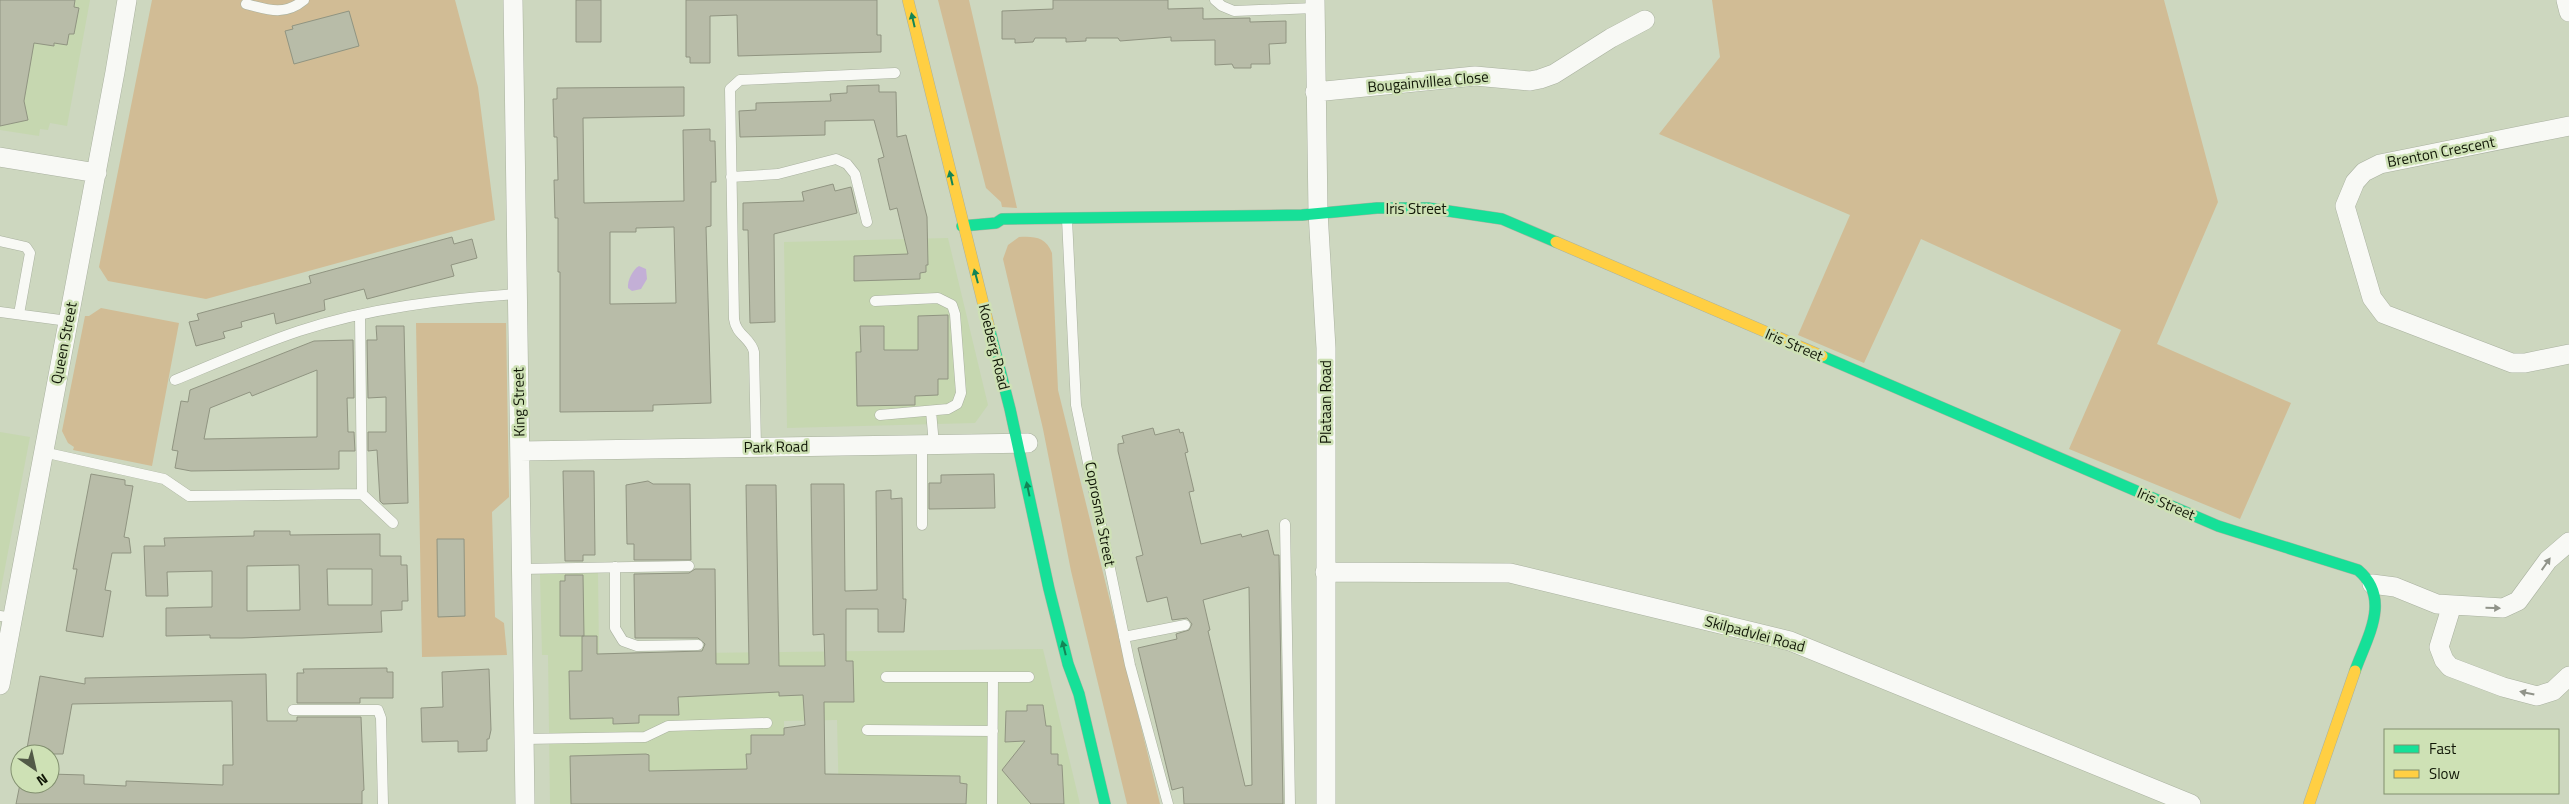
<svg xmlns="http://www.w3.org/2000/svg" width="2569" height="804" viewBox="0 0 2569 804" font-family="'Titillium Web',sans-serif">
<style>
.built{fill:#c6d7b0}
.green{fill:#d1bc95}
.water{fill:#c3afd6}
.building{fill:#b8bca8;stroke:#909481;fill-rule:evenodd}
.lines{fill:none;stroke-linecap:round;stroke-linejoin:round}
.lane-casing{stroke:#a9b19f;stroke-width:11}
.street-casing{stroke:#a9b19f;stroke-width:20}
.fast-casing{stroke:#a9b19f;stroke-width:12}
.slow-casing{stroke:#a9b19f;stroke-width:12}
.lane{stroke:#f8f9f5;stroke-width:10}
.street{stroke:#f8f9f5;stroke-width:19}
.fast{stroke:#16e098;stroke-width:11}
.slow{stroke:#ffcf43;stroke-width:11}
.oneway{fill:#138556}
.oneway2{fill:#909389}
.labels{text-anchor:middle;stroke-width:5;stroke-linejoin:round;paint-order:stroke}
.street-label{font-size:15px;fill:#101606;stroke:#cee1b5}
</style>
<rect width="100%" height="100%" fill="#cdd7bf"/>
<!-- built -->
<path class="built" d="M0 0H90L67 126 50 123 48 130 40 129 39 136 0 130Z
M948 238 988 405 975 423 787 428 784 242Z
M0 432 30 437 0 594Z
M598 573 599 654 1043 649 1080 804H839L837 720 784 721 785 804H550L548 655H542L540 574Z"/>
<!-- green -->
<path class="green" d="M152 0H455L478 87 495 220 206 299 108 281 99 267Z
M938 0H969L1017 208 1002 207 1001 202 986 188Z
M1712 0H2164L2218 202 2157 344 2291 403 2240 519 2069 449 2121 330 1921 239 1864 363 1798 335 1850 215 1659 134 1720 57Z
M1019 237C1034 236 1046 237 1052 253L1058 390 1160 804H1127L1071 571 1043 429 1003 259 1008 245Z
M101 308 179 323 152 466 73 450 74 447 68 443 62 431 85 316H89Z
M416 323H506L509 497 492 512 495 617 504 623 507 655 422 657Z"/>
<!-- water -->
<path class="water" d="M639 266 646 269 647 279 641 289 632 291 628 288C627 281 633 269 639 266Z"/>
<!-- building -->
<path class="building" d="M0 0H75L74 7 79 8 74 34H69L67 45 54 43V46L34 43 24 101 28 120 0 126Z
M576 0H601V42H576Z
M686 0H877V35H881V52L738 56 737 15 710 16V63H690V57H686Z
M1053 0H1168V9L1203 8V19L1250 18V22L1286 21V43L1269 44 1270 64H1251V68H1234L1232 64 1215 65V40L1171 41V37L1120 41 1118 38H1086V41L1066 42V38H1035L1033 42 1015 43V39H1002V11L1053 9Z
M349 11 359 46 294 64 285 31 293 29 292 26Z
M879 85V92H896L897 137 906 135 927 217 928 265H926V272L920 273V279L854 281V256L908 254 897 208 890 210 878 159 884 157 874 120 825 121V135L740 137 739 111 756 110V103L831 101 830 94 847 93V86Z
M684 87V116L583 118 584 203 684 201 683 130 710 129V141H715L716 182H711V226L706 227 711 403 653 405V411L560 412V272H558V218H555L554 180H558L557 137H554L553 99H557V88ZM674 227 676 303 610 304V232H636V228Z
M833 184 835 191 851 187 857 213 774 234 775 322 750 323 748 230H743V203L804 201 802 192Z
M452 237 454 244 472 239 477 258 451 265 454 276 367 299 364 289 324 300 325 310 276 324 274 313 241 322 242 327 223 332 225 338 196 346 189 322 199 320 197 314 311 283 309 276Z
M948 315V379H938V395L915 396V405L857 406 856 352H861L860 326H884V350H918V316Z
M376 326H404L408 503 383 504 380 501 377 450 368 451V432H386V397L368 398 367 340H377Z
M353 340 354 398H347L348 432H354L355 451H339V469L191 471 175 468 178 451 172 450 181 401 188 402 190 390 314 341ZM317 370V437L204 439 210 408 250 392 252 396Z
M1153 428 1155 435 1179 429 1180 433 1183 432 1188 452 1185 453 1194 491 1189 492 1201 544 1241 534 1242 537 1268 530 1274 555H1279L1283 804H1184L1183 787 1172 790 1138 648 1177 639 1176 634 1189 630 1192 624 1187 618 1172 620 1167 597 1147 602 1136 557 1143 555 1118 451V444L1124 443 1122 436ZM1249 587 1252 785 1245 786 1208 631 1210 630 1203 600Z
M563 471H594L595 555H583V561H565Z
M91 474 125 480V485L133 486 124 537 129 538 131 553H112L105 590 111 591 103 637 66 631 77 569H73Z
M994 474 995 508 929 509V483H941V475Z
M648 481 653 484H690L691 560H634V544H627L626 485Z
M811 484H844L845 591 877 590 876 491 891 490V499L902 498 903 599H906L904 632H878V609H846V661H853L854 702H824L825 774 960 776V783L967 784 966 804H571L570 756 646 754 649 755V771L747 769 746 754H751V735H784V728L805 725 803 695 779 696V692L678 697 679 715H639V723L613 724V718L570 719 569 671H582V636H597V654L702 651 705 644 698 638H635L634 574 689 573 695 569H715L716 664H749L746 485H776L779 666H825L824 634 813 635Z
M254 531H290V535L380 534V556H401V565H407L408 601H402V610L381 611 382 632 242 638H210V635L166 636V608L212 607V571L167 572 168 596H146L144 546H165L164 538 254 536ZM299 565 300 610 247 611V566ZM327 569H372V605H328Z
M437 539H464L465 616 438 617Z
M565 575H583L584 636H560V581H565Z
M387 668V672H393V698H360V703H297V673H304L303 669Z
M489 669 491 730 489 739H487V751L458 752V741L422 742 421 708 443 707 442 672Z
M266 674 267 721H297V717H361L364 790 362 791V804H16L20 784H50V774L84 775V784L126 786V781L223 785V765H233L232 701 72 704 63 754H26L40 676 85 684V678Z
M1027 705H1043L1046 726H1051V754H1058V765H1062L1064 804H1031L1002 770 1025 741 1005 742 1006 711H1027Z"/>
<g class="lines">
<defs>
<path id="lane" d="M1215 0 1222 6 1234 11 1315 8
M246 4C268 10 285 16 304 0
M731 177 778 174 836 159 847 164 855 174 867 222
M1067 219 1076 405 1130 665 1168 804
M0 241 26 247 30 253 19 314
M875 301 938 298 952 305 955 314 961 393 957 404 948 409 880 415
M0 312 68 321
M360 316 362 494
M175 380C216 363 257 345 299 331 369 308 445 299 517 294
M931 411 934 445
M922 445V525
M756 447 754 352C751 338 736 335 734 319L730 89 740 80 895 73
M43 452 164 479 189 496 362 494 393 523
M1285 524 1290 804
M615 567V628L623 641 637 646 698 645
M521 569 689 566
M0 616 13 618
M1124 637 1185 625
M886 677H1029
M293 710H378L381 718 383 804
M867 730 993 731
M524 739 645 737 668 726 767 723
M992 804 993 677"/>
<path id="street" d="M513 0 525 804
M1315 0 1318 212 1326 348V804
M2566 0 2569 12
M1315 92 1475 76 1530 81 1540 79 1554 74 1611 38 1645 20
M2569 126 2380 164 2364 172 2355 182 2345 206 2372 298 2384 314 2512 363H2525L2569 354
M0 157 97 173
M520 451 1028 443
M1325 572 1510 573 1790 641 2191 804
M2372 584 2395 587 2437 604 2503 608 2518 601 2548 560 2569 542
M2452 605 2439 647 2444 660 2450 667 2503 687 2537 696 2553 691 2569 676
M0 685 115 72 127 0"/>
<path id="fast" d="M962 226 996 223 1002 219 1302 215 1377 208H1428L1502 219 1556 242
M989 327 1010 409 1049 589 1068 664 1079 694 1105 804
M1822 356 2218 526 2358 570C2392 599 2367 637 2355 671"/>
<path id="slow" d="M908 0 989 327
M1556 242 1822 356
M2309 804 2355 671"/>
</defs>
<!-- lane casing -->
<use href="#lane" class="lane-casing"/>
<!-- street casing -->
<use href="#street" class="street-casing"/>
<!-- fast casing -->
<use href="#fast" class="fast-casing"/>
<!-- slow casing -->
<use href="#slow" class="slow-casing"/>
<!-- lane -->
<use href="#lane" class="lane"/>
<!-- street -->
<use href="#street" class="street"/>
<!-- fast -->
<use href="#fast" class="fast"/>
<!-- slow -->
<use href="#slow" class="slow"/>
</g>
<!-- one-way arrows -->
<defs><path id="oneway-solid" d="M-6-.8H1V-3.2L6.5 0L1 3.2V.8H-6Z" transform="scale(1.25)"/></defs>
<g class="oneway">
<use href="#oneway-solid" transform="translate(913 20) rotate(-103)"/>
<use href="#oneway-solid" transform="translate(951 178) rotate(-103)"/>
<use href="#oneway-solid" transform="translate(976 276) rotate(-105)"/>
<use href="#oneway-solid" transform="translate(1028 489) rotate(-102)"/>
<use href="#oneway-solid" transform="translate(1064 648) rotate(-104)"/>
</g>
<g class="oneway2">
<use href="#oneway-solid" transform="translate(2546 564) rotate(-55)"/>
<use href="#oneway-solid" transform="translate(2493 608) rotate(2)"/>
<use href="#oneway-solid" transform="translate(2527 693) rotate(-168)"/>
</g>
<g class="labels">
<!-- street labels -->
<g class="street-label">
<text transform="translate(1428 82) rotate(-5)" y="5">Bougainvillea Close</text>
<text transform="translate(2441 152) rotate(-11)" y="5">Brenton Crescent</text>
<text x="1416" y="214">Iris Street</text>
<text transform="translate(64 343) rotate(-79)" y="5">Queen Street</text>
<text transform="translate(1794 345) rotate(23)" y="5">Iris Street</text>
<text transform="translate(994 347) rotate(76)" y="5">Koeberg Road</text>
<text transform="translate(519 402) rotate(-91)" y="5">King Street</text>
<text transform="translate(1326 402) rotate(-90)" y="5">Plataan Road</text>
<text transform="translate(776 447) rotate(-1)" y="5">Park Road</text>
<text transform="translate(2166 504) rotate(23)" y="5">Iris Street</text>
<text transform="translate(1100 514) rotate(79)" y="5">Coprosma Street</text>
<text transform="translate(1755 634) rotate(15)" y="5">Skilpadvlei Road</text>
</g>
</g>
<!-- legend -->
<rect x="2384" y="729" width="175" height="65" fill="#cee1b5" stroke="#82906f"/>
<rect x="2394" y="745" width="25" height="8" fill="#16e098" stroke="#82906f"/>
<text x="2429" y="754" font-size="15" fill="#101606">Fast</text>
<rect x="2394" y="770" width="25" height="8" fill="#ffcf43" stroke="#82906f"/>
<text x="2429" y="779" font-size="15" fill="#101606">Slow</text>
<!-- north arrow -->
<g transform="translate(35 769) rotate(146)"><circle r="24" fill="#cee1b5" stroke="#82906f"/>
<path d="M0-4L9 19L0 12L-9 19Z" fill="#525a47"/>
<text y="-8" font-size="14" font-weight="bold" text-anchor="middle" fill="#101606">N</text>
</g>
</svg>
